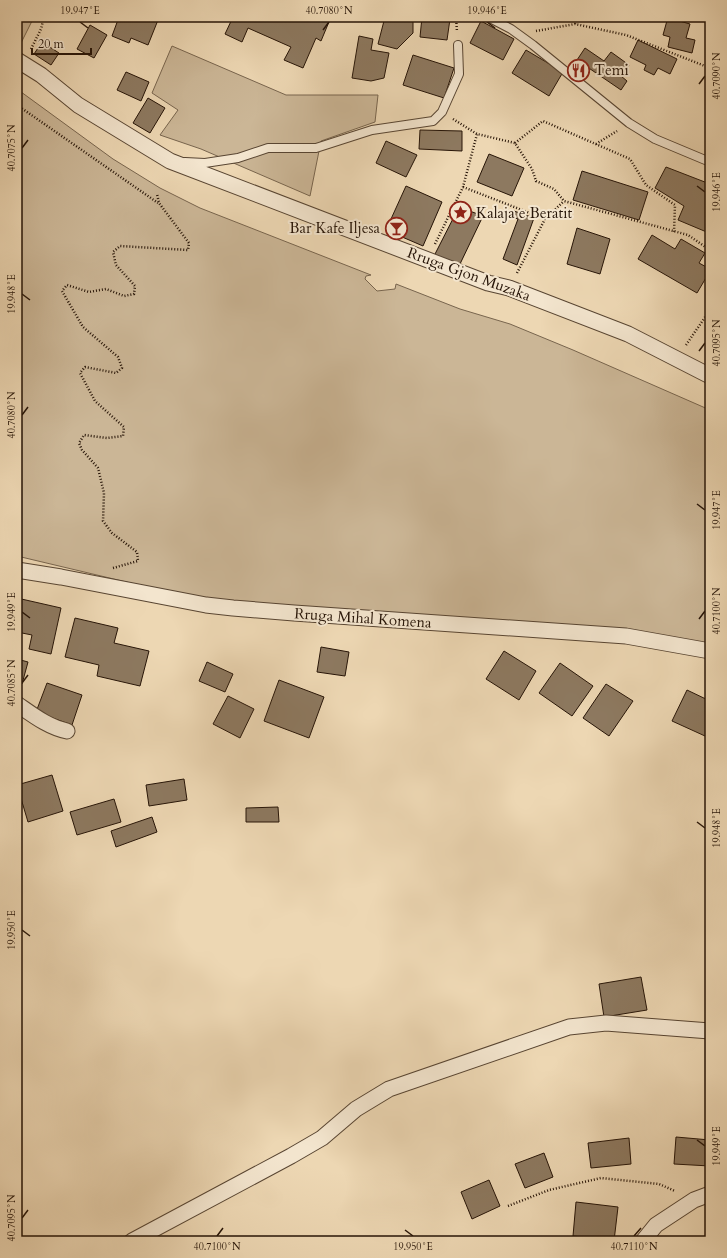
<svg xmlns="http://www.w3.org/2000/svg" width="727" height="1258" viewBox="0 0 727 1258" font-family="Cardo,serif">
<style>
.green{fill:#cbb696;stroke:#78654e}
.building{fill:#8d7960;stroke:#261407}
.lines{fill:none;stroke-linecap:round;stroke-linejoin:round}
.lane-casing{stroke:#584532;stroke-width:10}
.street-casing{stroke:#584532;stroke-width:17}
.path{stroke:#261407;stroke-width:2.5;stroke-dasharray:1 2;stroke-linecap:butt}
.lane{stroke:#f3e5ce;stroke-width:8}
.street{stroke:#f3e5ce;stroke-width:15}
.ticks{fill:none;stroke:#261407;stroke-width:1.5}
.labels{text-anchor:middle;stroke-width:4;stroke-linejoin:round;paint-order:stroke}
.poi-label{font-size:15px;fill:#261407;stroke:#f3e5ce;text-anchor:start}
.street-label{font-size:15px;fill:#261407;stroke:#f3e5ce}
.neatline{fill:none;stroke:#261407;stroke-width:1.5}
.ticks-label{font-size:10px;text-anchor:middle;fill:#261407}
</style>
<rect width="100%" height="100%" fill="#edd7b3"/>
<filter id="stains"><feTurbulence type="fractalNoise" baseFrequency=".005" numOctaves="4"/><feColorMatrix values="0 0 0 0 .2 0 0 0 0 .09 0 0 0 0 .02 0 0 0 .5 -.17"/></filter>
<radialGradient id="worn" r=".72"><stop offset=".6" stop-color="#630" stop-opacity="0"/><stop offset="1" stop-color="#630" stop-opacity=".3"/></radialGradient>
<!-- green -->
<path class="green" d="M17 17H34L20 45 17 43Z
M172 46 286 95H378L375 122 321 141 310 196 201 149 160 135 178 110 152 93Z
M17 89 113 159 160 188 200 208 371 275 366 276 365 279 377 291 395 289 396 284 460 309 510 324 573 350 710 410V648L221 601 160 590 17 556Z"/>
<!-- building -->
<path class="building" d="M119 17H150L158 20 148 45 131 38 129 43 112 36Z
M233 17H331L321 41 316 38 303 68 284 60 291 47 248 28 242 42 225 34Z
M385 17 413 18V33L397 49 378 44Z
M422 17 450 19 447 40 420 37Z
M668 17H677L676 20 690 24 686 38 695 40 692 53 668 47 670 37 663 35Z
M481 21 514 39 503 60 470 43Z
M90 25 107 35 94 58 77 49Z
M359 36 373 39 371 50 389 53 384 78 371 81 352 78Z
M638 40 677 59 670 74 658 68 654 75 644 70 646 65 630 57Z
M42 42 59 53 51 65 34 54Z
M585 48 604 61 611 52 629 65 621 76 627 81 621 90 577 60Z
M526 50 563 72 549 96 512 73Z
M413 55 454 68 444 98 403 85Z
M126 72 149 82 141 101 117 90Z
M148 98 165 108 150 133 133 123Z
M420 130 462 131V151L419 149Z
M710 136V150L706 149Z
M386 141 417 155 406 177 376 163Z
M489 154 524 168 512 196 477 182Z
M666 167 710 184 709 233 678 220 684 206 655 188Z
M582 171 648 192 639 220 573 200Z
M406 186 442 202 423 246 386 230Z
M459 207 483 216 460 264 434 256Z
M511 210 534 218 517 265 503 259 518 219 509 216Z
M577 228 610 239 600 274 567 264Z
M652 235 675 249 681 239 705 253 699 263 710 269V271L697 293 638 259Z
M17 598 61 608 51 654 29 649 32 635 17 632Z
M75 618 118 628 114 643 149 651 140 686 97 676 99 665 65 657Z
M321 647 349 652 345 676 317 672Z
M504 651 536 671 519 700 486 679Z
M17 659 28 662 22 684 17 683Z
M207 662 233 674 225 692 199 681Z
M560 663 593 686 572 716 539 693Z
M279 680 324 697 309 738 264 721Z
M47 683 82 695 72 725 36 712Z
M606 684 633 701 609 736 583 718Z
M687 690 710 701V725L705 736 672 721Z
M228 696 254 709 240 738 213 724Z
M52 775 63 811 28 822 17 785Z
M184 779 187 800 149 806 146 785Z
M114 799 121 822 77 835 70 812Z
M278 807 279 822H246V808Z
M152 817 157 832 116 847 111 831Z
M17 839 21 854 17 855Z
M641 977 647 1010 604 1017 599 984Z
M676 1137 710 1140V1166L674 1164Z
M629 1138 631 1164 591 1168 588 1143Z
M544 1153 553 1177 525 1188 515 1164Z
M489 1180 500 1206 472 1219 461 1192Z
M576 1202 618 1207 614 1241 573 1236Z"/>
<g class="lines">
<defs>
<path id="lane" d="M488 17 511 29 533 45 629 123 655 139 710 162
M185 162 205 163 238 158 268 148H316L372 130 433 121 442 112 459 74 458 45"/>
<path id="street" d="M17 60 41 75 78 105 170 161 488 283 509 288 628 334 710 376
M17 570 61 577 206 605 233 608 294 613 626 636 710 651
M17 704C33 715 48 727 67 731
M132 1241 291 1156 322 1138 356 1109 389 1089 569 1027 606 1023 710 1031
M643 1241 656 1225 694 1200 710 1194"/>
</defs>
<!-- lane casing -->
<use href="#lane" class="lane-casing"/>
<!-- street casing -->
<use href="#street" class="street-casing"/>
<!-- path -->
<path class="path" d="M456 17 457 32
M575 24 577 17
M536 31 575 24 626 35 710 68
M31 49 41 29 44 17
M17 105 158 203
M453 119 477 134 515 143 532 169 536 181 554 189 564 201 688 235 710 250
M515 143 543 121 630 159 646 185 675 205 674 232
M596 144 617 131
M463 187 545 219
M435 244 463 187 477 134
M517 273 545 219 564 201
M686 345 710 310
M113 568 138 561 137 552 112 533 103 521 104 493 98 468 82 450 79 443 84 435 107 438 123 436 124 427 95 401 80 373 85 367 116 373 122 368 118 357 83 327 62 291 67 285 89 292 106 289 124 296 134 294 135 286 116 265 113 252 120 246 188 250 189 243 159 203 157 194
M508 1206 549 1190 601 1178 659 1184 675 1191"/>
<!-- lane -->
<use href="#lane" class="lane"/>
<!-- street -->
<use href="#street" class="street"/>
</g>
<!-- ticks -->
<path class="ticks" d="M80 22 88 28M487 22 495 28M323 30 329 22M699 84 705 76M22 148 28 140M697 186 705 192M22 294 30 300M699 351 705 343M22 415 28 407M697 504 705 510M22 612 30 618M699 619 705 611M22 683 28 675M697 822 705 828M22 930 30 936M697 1140 705 1146M22 1218 28 1210M405 1230 413 1236M217 1236 223 1228M634 1236 641 1228"/>
<!-- icons -->
<defs>
<symbol id="restaurant-ring" viewBox="-11 -11 22 22"><circle r="9.5" fill="#f3e5ce" stroke="#8f2418" stroke-width="1.5"/><path d="M-5-6h1v4h1v-4h1v4h1v-4h1v5L-1.5 .5V6h-2V.5L-5-1ZM5-6V6H3V1.5H1.5Q1.5-4 5-6Z" fill="#8f2418"/></symbol>
<symbol id="sight-ring" viewBox="-11 -11 22 22"><circle r="9.5" fill="#f3e5ce" stroke="#8f2418" stroke-width="1.5"/><path d="M0-6L1.8-2.2L6-1.7L2.9 1.2L3.7 5.4L0 3.3L-3.7 5.4L-2.9 1.2L-6-1.7L-1.8-2.2Z" fill="#8f2418"/></symbol>
<symbol id="bar-ring" viewBox="-11 -11 22 22"><circle r="9.5" fill="#f3e5ce" stroke="#8f2418" stroke-width="1.5"/><path d="M-6-5H6L.8 .8V4.5H3.5V6h-7V4.5H-.8V.8Z" fill="#8f2418"/></symbol>
</defs>
<g fill-rule="evenodd">
<use href="#restaurant-ring" x="566" y="58" width="25" height="25"/>
<use href="#sight-ring" x="448" y="200" width="25" height="25"/>
<use href="#bar-ring" x="384" y="216" width="25" height="25"/>
</g>
<g class="labels">
<!-- poi labels -->
<g class="poi-label">
<text x="594" y="75">Temi</text>
<text x="476" y="218">Kalaja e Beratit</text>
<text x="380" y="233" text-anchor="end">Bar Kafe Iljesa</text>
</g>
<!-- street labels -->
<g class="street-label">
<text transform="translate(469 274) rotate(20)" y="5">Rruga Gjon Muzaka</text>
<text transform="translate(363 618) rotate(4)" y="5">Rruga Mihal Komena</text>
</g>
</g>
<!-- margin -->
<rect width="727" height="1258" fill="none" stroke="#edd7b3" stroke-width="44"/>
<!-- scale -->
<path d="M32 48v6h59v-6" fill="none" stroke="#261407" stroke-width="2"/>
<text x="38" y="48" font-size="12" fill="#261407" stroke="#f3e5ce" stroke-width="3" paint-order="stroke">20 m</text>
<rect x="22" y="22" width="683" height="1214" class="neatline"/>
<g class="ticks-label">
<text x="80" y="14">19.947°E</text>
<text x="329" y="14">40.7080°N</text>
<text x="487" y="14">19.946°E</text>
<text transform="translate(716 76) rotate(-90)" y="4">40.7090°N</text>
<text transform="translate(11 148) rotate(-90)" y="4">40.7075°N</text>
<text transform="translate(716 192) rotate(-90)" y="4">19.946°E</text>
<text transform="translate(11 294) rotate(-90)" y="4">19.948°E</text>
<text transform="translate(716 343) rotate(-90)" y="4">40.7095°N</text>
<text transform="translate(11 415) rotate(-90)" y="4">40.7080°N</text>
<text transform="translate(716 510) rotate(-90)" y="4">19.947°E</text>
<text transform="translate(716 611) rotate(-90)" y="4">40.7100°N</text>
<text transform="translate(11 612) rotate(-90)" y="4">19.949°E</text>
<text transform="translate(11 683) rotate(-90)" y="4">40.7085°N</text>
<text transform="translate(716 828) rotate(-90)" y="4">19.948°E</text>
<text transform="translate(11 930) rotate(-90)" y="4">19.950°E</text>
<text transform="translate(716 1146) rotate(-90)" y="4">19.949°E</text>
<text transform="translate(11 1218) rotate(-90)" y="4">40.7095°N</text>
<text x="217" y="1250">40.7100°N</text>
<text x="413" y="1250">19.950°E</text>
<text x="634" y="1250">40.7110°N</text>
</g>
<rect width="100%" height="100%" filter="url(#stains)"/>
<rect width="100%" height="100%" fill="url(#worn)"/>
</svg>
